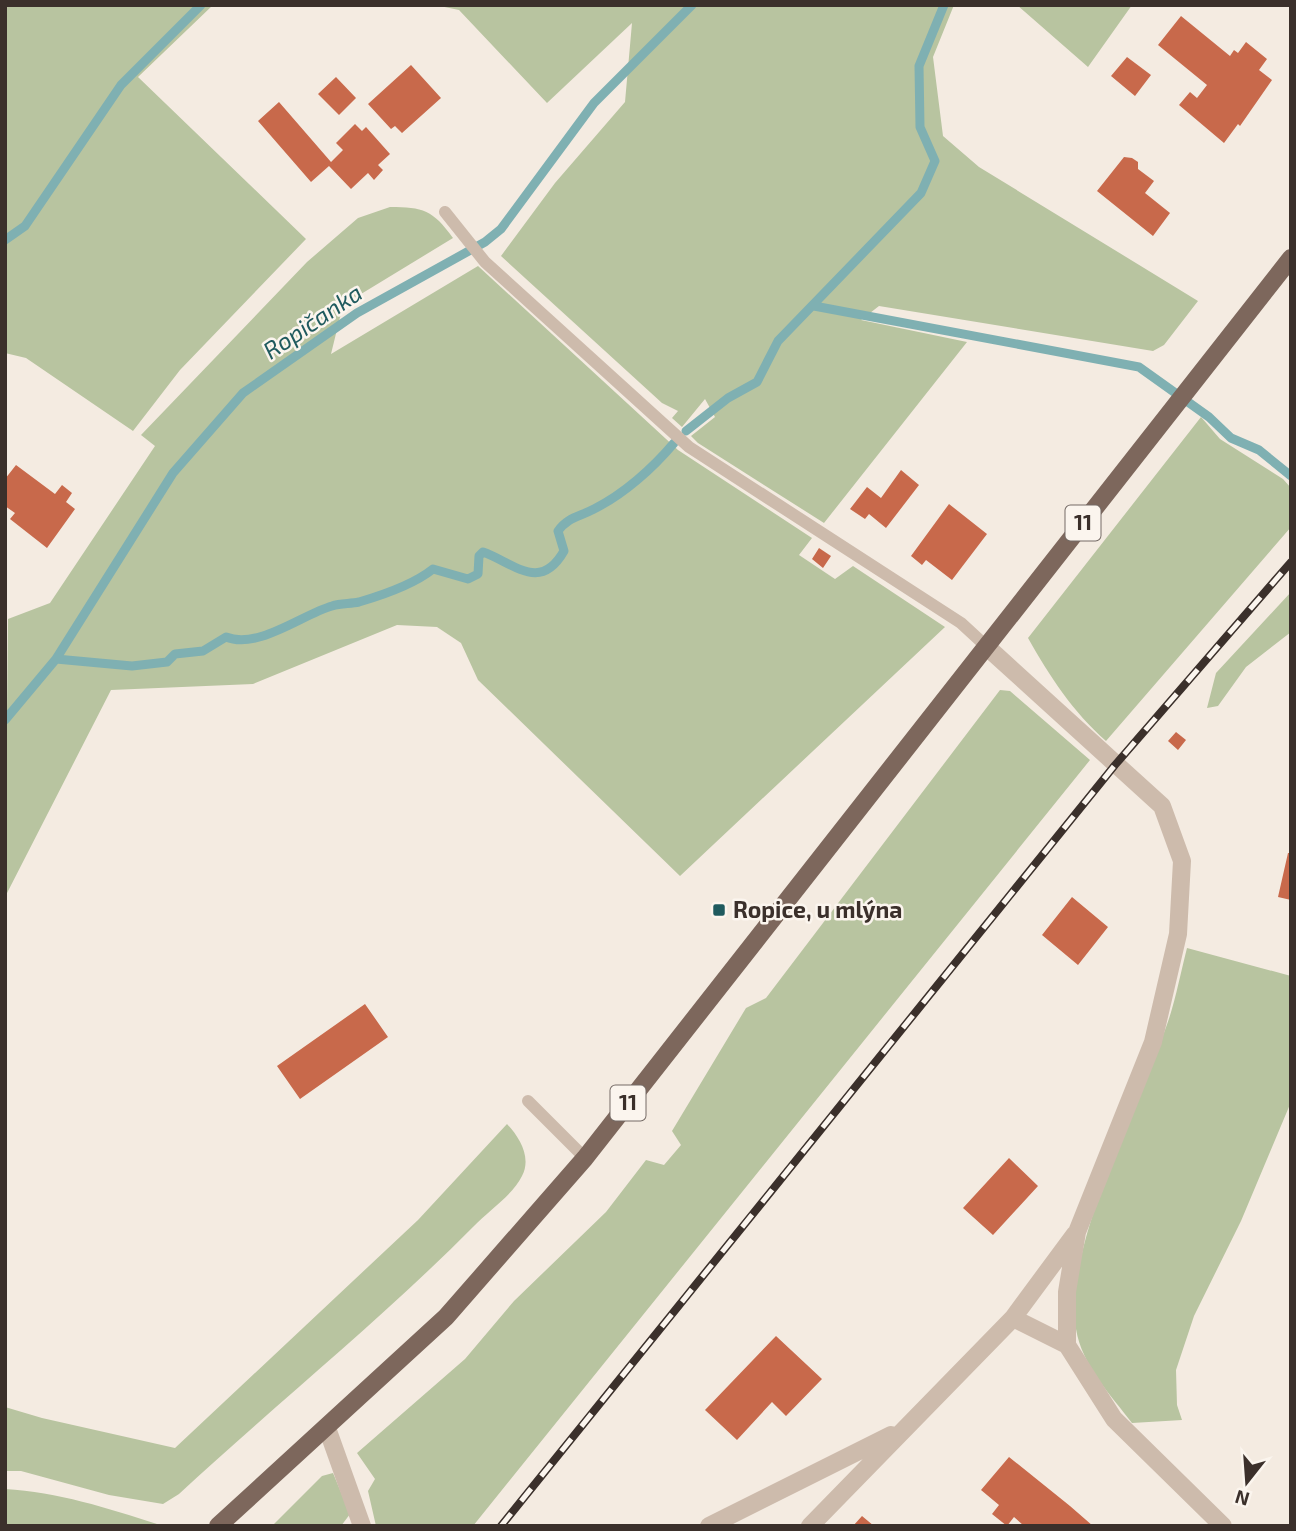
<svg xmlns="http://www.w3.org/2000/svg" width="1296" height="1531" viewBox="0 0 1296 1531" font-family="'Exo 2',sans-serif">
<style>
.green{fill:#b8c4a0}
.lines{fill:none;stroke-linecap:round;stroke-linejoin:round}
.stream{stroke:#7fb0b2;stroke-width:9}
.building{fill:#c8694b}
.lane{stroke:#cdbbac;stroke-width:12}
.street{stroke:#cdbbac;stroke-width:18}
.primary{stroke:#7d675c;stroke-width:18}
.rail-casing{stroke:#3b302b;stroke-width:8}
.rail{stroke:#fbf5ee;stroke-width:5;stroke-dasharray:16;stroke-linecap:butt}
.poi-dot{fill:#1f5a5e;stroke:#fbf5ee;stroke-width:2.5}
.labels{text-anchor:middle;stroke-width:5;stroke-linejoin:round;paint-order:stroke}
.shield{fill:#fbf5ee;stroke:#756b66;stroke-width:2}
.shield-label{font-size:21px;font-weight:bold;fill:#3b302b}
.poi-label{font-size:23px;font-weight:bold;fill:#3b302b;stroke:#fbf5ee;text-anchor:start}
.water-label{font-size:24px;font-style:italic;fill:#1f5a5e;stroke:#fbf5ee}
</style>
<rect width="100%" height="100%" fill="#f4ebe1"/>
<!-- green -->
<path class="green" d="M5 5H213L138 77 306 239 180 370 133 431 26 358 5 353Z
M435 5H954L933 57 943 136 979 167 1198 301 1164 345 1153 351 879 306 861 320 967 342 824 523 698 443 691 436 715 417 705 399 682 427 672 418 678 411 662 403 501 256 555 183 625 102 632 23 547 103 459 10Z
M1017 5H1132L1088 67Z
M390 207C423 207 433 210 453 238L343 305 331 354 478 266 678 450 812 538 799 555 835 579 853 566 945 627 680 876 478 680 461 643 437 627 397 625 253 684 111 690 5 897 8 619 50 603 155 446 141 435 307 262 358 218Z
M1201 417 1220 439 1283 479 1291 488V527L1106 741C1073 712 1050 677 1028 638Z
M1291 592V632L1246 667 1218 706 1207 708 1216 673Z
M1000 690 1010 691 1090 760 473 1526H376L368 1491 375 1479 357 1453 465 1359 514 1301 606 1212 646 1160 664 1165 681 1145 672 1131 746 1008 766 998Z
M1187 948 1291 976V1102L1241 1221 1194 1316 1176 1370 1177 1405 1182 1420 1132 1423C1111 1395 1082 1366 1076 1329 1063 1250 1138 1107 1165 1030 1175 1004 1180 975 1187 948Z
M507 1124C519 1137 532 1157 522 1176 513 1195 488 1211 474 1226 381 1320 276 1404 179 1494L163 1504 109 1495 21 1471H5V1407L42 1418 175 1448 418 1220Z
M333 1473 350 1514 341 1526H272L322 1476Z
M5 1489C58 1492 107 1508 157 1524L5 1526Z"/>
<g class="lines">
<!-- stream -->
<path class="stream" d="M5 240 25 226 121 85 201 5
M814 306 1139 367 1209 417 1231 438 1259 450 1291 476
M686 431 728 398 757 382 778 341 921 193 935 161 920 127 919 66 944 5
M56 659 132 666 167 662 175 654 203 651 226 637C258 650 303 614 332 606 341 603 350 604 359 602 383 595 413 585 433 569L468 579 478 574 479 556 483 552C514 563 540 593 564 551L558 531C568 517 579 517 594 509 624 494 653 468 674 443
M5 720 56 659 173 473 243 393 357 313 485 242 501 229 594 103 692 5"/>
</g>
<!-- building -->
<path class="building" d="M1181 16 1230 56 1234 50 1238 53 1246 42 1267 59 1259 70 1272 80 1240 126 1238 124 1224 143 1179 105 1190 92 1197 98 1207 85 1158 45Z
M1127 57 1151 75 1135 96 1111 76Z
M411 65 441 98 402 133 395 126 391 129 368 104Z
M336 77 356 98 339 115 318 94Z
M279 102 331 162 343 150 336 143 355 124 362 131 366 127 390 154 378 165 383 170 374 180 368 173 351 189 329 166 311 182 258 121Z
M1124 157 1132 158 1138 162V169L1154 181 1145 193 1170 213 1153 236 1097 191Z
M16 465 55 494 62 485 72 493 66 502 75 509 47 548 10 519 15 513 5 506V479Z
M901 470 919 485 886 528 869 514 865 519 850 509 867 487 881 498Z
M949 504 987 534 952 580 926 560 922 565 911 556Z
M819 548 831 556 823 568 812 559Z
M1176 732 1186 740 1178 750 1168 741Z
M1288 853H1291V900L1278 897Z
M1072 897 1108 927 1078 965 1042 935Z
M365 1004 388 1037 300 1099 277 1066Z
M1009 1158 1038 1186 993 1235 963 1208Z
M776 1336 822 1379 786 1416 772 1402 737 1440 705 1410Z
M1009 1457 1070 1506 1093 1526H1024L1014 1517 1007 1526 992 1514 999 1505 981 1490Z
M862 1516 874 1526H853Z"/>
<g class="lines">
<!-- lane -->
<path class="lane" d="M445 212 485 262 689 447 961 623 987 647
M528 1101 585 1158"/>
<!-- street -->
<path class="street" d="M987 647 1162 806 1182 861 1178 934 1153 1042 1077 1232 1067 1292V1345L1114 1419 1223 1526
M1067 1345 1013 1318 1075 1234
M327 1428 362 1526
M709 1526 891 1435
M810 1526 1013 1318"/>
<!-- primary -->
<path class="primary" d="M218 1526 446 1317 585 1158 1291 258"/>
<defs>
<path id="rail" d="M501 1526 1115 765 1291 562"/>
</defs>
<!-- rail casing -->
<use href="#rail" class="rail-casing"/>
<!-- rail -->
<use href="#rail" class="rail"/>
</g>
<!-- markers -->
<rect class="poi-dot" x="712" y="903" width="14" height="14" rx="3.5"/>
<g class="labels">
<!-- shield labels -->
<g class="shield">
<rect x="1065.5" y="505.5" width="35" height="35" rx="5"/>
<rect x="610.5" y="1085.5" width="35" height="35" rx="5"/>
</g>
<g class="shield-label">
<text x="1083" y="530">11</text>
<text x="628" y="1110">11</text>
</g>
<!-- poi labels -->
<g class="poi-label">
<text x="733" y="918">Ropice, u mlýna</text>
</g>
<!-- water labels -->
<g class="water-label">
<text transform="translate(313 322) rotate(-34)" y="8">Ropičanka</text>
</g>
</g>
<!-- border -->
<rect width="1296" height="1531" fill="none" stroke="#3b302b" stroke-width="14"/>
<!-- north arrow -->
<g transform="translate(1247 1482) rotate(197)" stroke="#fbf5ee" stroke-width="5" paint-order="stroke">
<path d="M0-5L12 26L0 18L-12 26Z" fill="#3b302b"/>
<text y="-10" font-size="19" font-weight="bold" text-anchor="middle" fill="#3b302b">N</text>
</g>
</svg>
